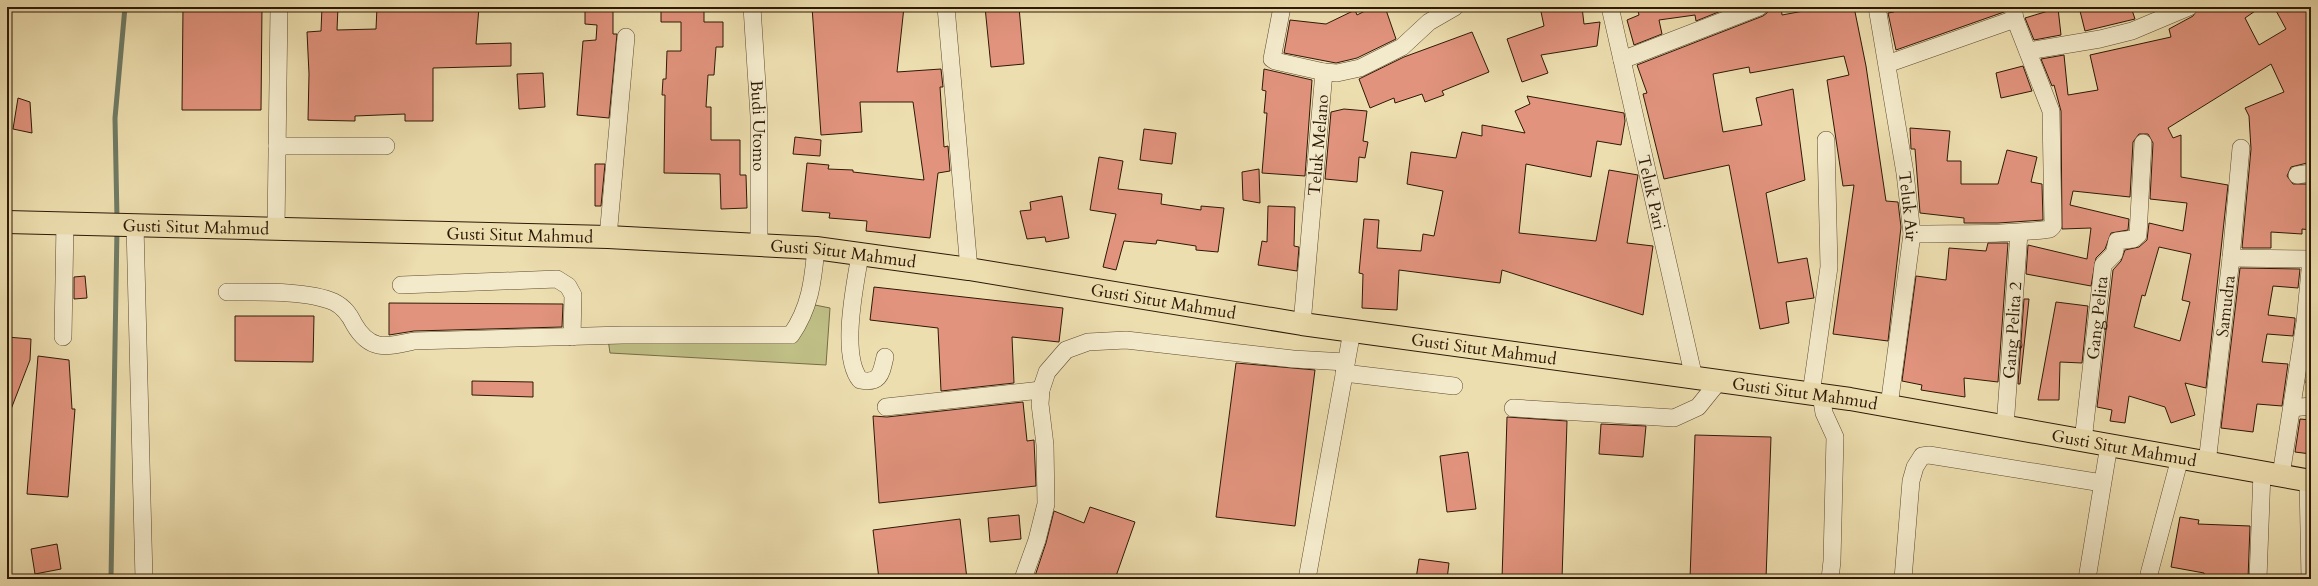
<svg xmlns="http://www.w3.org/2000/svg" width="2318" height="586" viewBox="0 0 2318 586" font-family="Cardo,serif">
<style>
.green{fill:#bfbf86;stroke:#766c46}
.lines{fill:none;stroke-linecap:round;stroke-linejoin:round}
.stream{stroke:#6f7b65;stroke-width:5}
.building{fill:#e1937d;stroke:#2e1906;fill-rule:evenodd}
.minor-casing{stroke:#5e4a30;stroke-width:18}
.highway-casing{stroke:#2e1906;stroke-width:24}
.minor{stroke:#f3eacb;stroke-width:17}
.highway{stroke:#eddeaf;stroke-width:22}
.labels{text-anchor:middle;stroke-width:3;stroke-linejoin:round;paint-order:stroke}
.street-label{font-size:17px;fill:#2e1906;stroke:#f3eacb}
</style>
<rect width="100%" height="100%" fill="#eddeaf"/>
<filter id="stains"><feTurbulence type="fractalNoise" baseFrequency=".005" numOctaves="4"/><feColorMatrix values="0 0 0 0 .2 0 0 0 0 .09 0 0 0 0 .02 0 0 0 .5 -.17"/></filter>
<radialGradient id="worn" r=".72"><stop offset=".6" stop-color="#630" stop-opacity="0"/><stop offset="1" stop-color="#630" stop-opacity=".3"/></radialGradient>
<!-- green -->
<path class="green" d="M815 305 830 308 826 365 610 353 608 339H796Z"/>
<g class="lines">
<!-- stream -->
<path class="stream" d="M117 219 115 118 125 7
M111 579 117 229"/>
</g>
<!-- building -->
<path class="building" d="M183 7H262L261 110H182Z
M322 7H338L337 30 376 29 377 7H479L476 44 511 43V66L433 68V121H405V114L355 116V121L308 120 309 74 307 32 321 31Z
M585 7H613V34H617L609 118 577 115 583 41 596 40 597 25 585 24Z
M661 7H704V22H723V47H716L714 75H708L706 107H711V140H740V175H746L747 208 721 209 720 174 664 173 665 95H662L663 79H666L667 51H681V22H661Z
M812 7H904L897 72 941 69 943 87H940L944 147 948 146 950 171 938 173 930 238 866 231 867 221 829 218 830 213 802 211 807 163 829 165 828 169 853 170V172L924 180 913 102H860L862 132 821 135Z
M985 7H1019L1024 64 991 67Z
M1373 7H1385L1396 39 1357 58 1336 63 1284 53 1290 20 1326 24 1355 10 1357 15Z
M1540 7H1582L1584 24 1600 22 1597 46 1541 55 1548 73 1522 82 1507 39 1544 26Z
M1637 7H1731L1696 21 1695 15 1659 20 1662 34 1634 45 1627 20 1639 15Z
M1769 7H1781L1782 15 1825 7H1854L1866 66 1886 201 1898 202 1901 227 1888 341 1833 334 1854 185 1843 186 1827 80 1849 75 1844 56 1750 73 1749 67 1713 74 1723 132 1762 125 1756 98 1793 89 1805 180 1766 193 1778 263 1807 258 1814 298 1786 302 1789 323 1760 329 1729 165 1664 179 1643 94 1647 93 1637 65 1763 16 1767 13Z
M1893 7H2003L2004 12 1896 50 1888 13 1894 12Z
M2079 7H2131L2135 19 2085 31Z
M2199 7H2261L2245 18 2259 45 2286 29 2274 7H2311V120L2308 121 2307 163 2291 167 2287 176 2293 184H2307V188H2311V230L2302 229V234L2271 232V248H2242L2251 149 2249 116 2245 108 2284 92 2271 64 2168 128 2173 138 2181 135V177L2228 185 2206 388 2185 383 2195 415 2171 423 2165 407 2129 396 2125 423 2110 421 2112 410 2097 407 2113 270 2121 261 2125 250 2139 247 2147 240 2149 223 2183 231 2187 203 2150 199 2153 143 2148 134H2139L2133 142 2130 197 2073 191 2070 205 2129 219 2128 230 2111 233 2105 249 2096 258 2091 286 2026 274 2028 245 2087 259 2091 228 2062 229 2061 111 2054 85 2052 86 2041 59 2064 55 2068 95 2098 90 2090 55 2171 37 2169 29 2193 16ZM2159 247 2191 254 2182 300 2190 302 2180 341 2134 327 2142 295 2145 296Z
M2058 8 2061 35 2034 40 2025 18Z
M1472 32 1489 72 1442 91 1444 95 1425 102 1422 94 1395 103 1394 98 1370 108 1359 79 1404 57Z
M2023 66 2032 91 2001 98 1996 73Z
M1264 69 1312 80 1305 176 1262 173 1267 113H1264L1266 91 1262 90Z
M543 73 545 107 519 109 517 74Z
M1527 96 1624 113 1625 121 1621 145 1597 141 1591 177 1526 164 1519 233 1596 241 1609 170 1638 175 1627 243 1653 246 1643 315 1502 270 1500 283 1399 270 1397 310 1362 308 1363 274 1359 273 1364 219 1379 220 1377 248 1421 251 1423 234 1434 236 1443 191 1407 184 1411 152 1456 158 1462 132 1482 136V125L1525 133 1515 111 1530 104Z
M18 98 30 102 32 133 13 129Z
M1344 109 1367 111 1363 141 1368 142 1365 158 1359 157 1357 182 1325 179 1331 112Z
M1910 128 1950 131 1947 161H1961V184H1998L2007 150 2037 157 2031 182 2042 184 2043 220 1998 223H1964V218L1920 213 1915 149H1911Z
M1144 129 1176 133 1172 164 1140 160Z
M795 137 821 140 820 156 793 154Z
M1099 157 1123 161 1118 189 1162 194 1161 204 1201 210V206L1224 208 1218 252 1196 250V246L1157 240 1156 244 1124 241 1116 270 1103 267 1116 214 1090 210Z
M595 164H605L601 206H595Z
M1259 169 1260 203 1243 200 1242 172Z
M1062 196 1069 238 1046 242 1045 237 1027 239 1020 211 1031 210 1030 202Z
M1268 206 1295 207 1294 246 1299 247 1297 271 1258 265 1262 241 1267 242Z
M1988 243H2008L1998 382 1964 378 1965 397 1921 390 1922 385 1902 381 1916 276 1946 280 1949 248 1986 251Z
M2240 268 2300 269 2298 288 2273 286 2268 315 2295 318V321L2293 336 2267 334 2262 362 2288 364 2282 406 2257 404 2253 432 2221 428Z
M85 276 87 298 74 299V277Z
M874 287 1063 308 1059 342 1012 337 1014 383 941 391 938 328 870 320Z
M2024 299H2029L2020 384H2018Z
M2056 302 2088 306 2082 363 2060 362 2059 400H2038Z
M389 303 563 304 562 327 414 331 389 335Z
M235 316H314L313 362 235 361Z
M7 337 31 339 30 360 8 417Z
M38 356 69 360 72 409H75L68 497 27 494Z
M1236 363 1315 370 1295 526 1216 517Z
M2308 365 2311 366V384L2306 383Z
M472 381 533 382V397L472 395Z
M1023 402 1027 441 1034 440 1036 486 879 503 873 416 887 417Z
M1507 417 1567 421 1562 579H1502Z
M2300 419 2311 420V454L2295 452Z
M1601 424 1646 426 1643 457 1599 454Z
M1695 435 1771 437 1766 579H1690Z
M1468 452 1476 509 1447 512 1440 456Z
M1090 507 1135 522 1115 579H1034L1046 543 1054 511 1084 523Z
M1019 515 1021 539 990 542 988 518Z
M2180 517 2199 520 2198 524 2250 526 2248 579H2204V573L2171 567Z
M960 519 967 579H879L873 530Z
M57 544 61 569 35 574 31 549Z
M1419 559 1449 563 1447 579H1416Z"/>
<g class="lines">
<defs>
<g id="minor">
<path id="s1" d="M752 7 759 116V245"/>
<path d="M946 7 969 269"/>
<path d="M1282 7 1272 59 1275 61 1324 72 1302 324"/>
<path id="s2" d="M1610 7 1694 378"/>
<path id="s3" d="M1877 7 1905 173 1912 234 1889 406"/>
<path d="M2028 51 2100 39 2132 31 2189 7"/>
<path d="M1622 60 1759 7"/>
<path d="M1887 64 2015 19"/>
<path d="M1324 72 1337 73 1360 68 1402 47 1429 22 1455 7"/>
<path d="M277 146H386"/>
<path d="M2297 175 2311 173"/>
<path d="M135 225 144 579"/>
<path d="M276 229 279 7"/>
<path d="M1912 234C1958 233 2005 235 2050 229L2053 226 2051 111 2015 19 2013 7"/>
<path d="M608 237 626 37"/>
<path d="M860 255C855 285 840 355 860 380 880 384 881 374 885 357"/>
<path d="M2231 258 2311 259"/>
<path d="M401 285 557 279 568 286 573 295 572 337"/>
<path d="M227 292C256 292 307 290 334 302 344 307 349 314 354 324 370 352 387 347 414 341L623 335H791C810 308 813 281 816 248"/>
<path d="M63 337 65 223"/>
<path d="M1344 373 1454 386"/>
<path d="M1811 394 1829 267 1826 140"/>
<path d="M1821 395 1824 413 1835 437 1832 561 1830 579"/>
<path d="M886 407 1041 390"/>
<path d="M1513 408 1674 418 1698 407 1719 381"/>
<path d="M2292 408 2311 406"/>
<path id="s4" d="M2005 427 2019 233"/>
<path id="s5" d="M2083 441 2103 265 2114 254 2117 241 2133 239 2138 235 2143 143"/>
<path id="s6" d="M2207 463 2231 258 2241 148"/>
<path d="M2281 475 2305 322 2311 260"/>
<path d="M2308 480 2310 579"/>
<path d="M2149 574 2180 458"/>
<path d="M1023 579 1037 540 1046 504 1045 445 1040 404 1041 390 1047 372 1066 350 1088 342 1126 340 1293 359 1346 362"/>
<path d="M1307 579 1352 331"/>
<path d="M1903 579 1911 481 1915 467 1922 456 1929 455 2102 483"/>
<path d="M2087 579 2109 445"/>
<path d="M2258 579 2262 472"/>
</g>
<g id="highway">
<path id="s7" d="M7 222 608 237 816 248 969 269 1302 324 1850 399 2311 481"/>
</g>
</defs>
<!-- minor casing -->
<use href="#minor" class="minor-casing"/>
<!-- highway casing -->
<use href="#highway" class="highway-casing"/>
<!-- minor -->
<use href="#minor" class="minor"/>
<!-- highway -->
<use href="#highway" class="highway"/>
</g>
<g class="labels">
<!-- street labels -->
<g class="street-label">
<text dy="6" stroke="none"><textPath href="#s1" startOffset="119">Budi Utomo</textPath></text>
<text transform="translate(1318 145) rotate(-85)" y="6">Teluk Melano</text>
<text dy="6" stroke="none"><textPath href="#s2" startOffset="190">Teluk Pari</textPath></text>
<text dy="6" stroke="none"><textPath href="#s3" startOffset="202">Teluk Air</textPath></text>
<text dy="6" stroke="none"><textPath href="#s7" startOffset="189">Gusti Situt Mahmud</textPath></text>
<text dy="6" stroke="none"><textPath href="#s7" startOffset="513">Gusti Situt Mahmud</textPath></text>
<text dy="6" stroke="none"><textPath href="#s7" startOffset="837">Gusti Situt Mahmud</textPath></text>
<text dy="6" stroke="none"><textPath href="#s7" startOffset="1161">Gusti Situt Mahmud</textPath></text>
<text dy="6" stroke="none"><textPath href="#s6" startOffset="158">Samudra</textPath></text>
<text dy="6" stroke="none"><textPath href="#s5" startOffset="124">Gang Pelita</textPath></text>
<text dy="6" stroke="none"><textPath href="#s4" startOffset="97">Gang Pelita 2</textPath></text>
<text dy="6" stroke="none"><textPath href="#s7" startOffset="1485">Gusti Situt Mahmud</textPath></text>
<text dy="6" stroke="none"><textPath href="#s7" startOffset="1809">Gusti Situt Mahmud</textPath></text>
<text dy="6" stroke="none"><textPath href="#s7" startOffset="2133">Gusti Situt Mahmud</textPath></text>
</g>
</g>
<!-- margin -->
<rect width="2318" height="586" fill="none" stroke="#eddeaf" stroke-width="24"/>
<rect x="8" y="8" width="2302" height="570" fill="none" stroke="#2e1906" stroke-width="2"/>
<rect x="12" y="12" width="2294" height="562" fill="none" stroke="#2e1906"/>
<rect width="100%" height="100%" filter="url(#stains)"/>
<rect width="100%" height="100%" fill="url(#worn)"/>
</svg>
